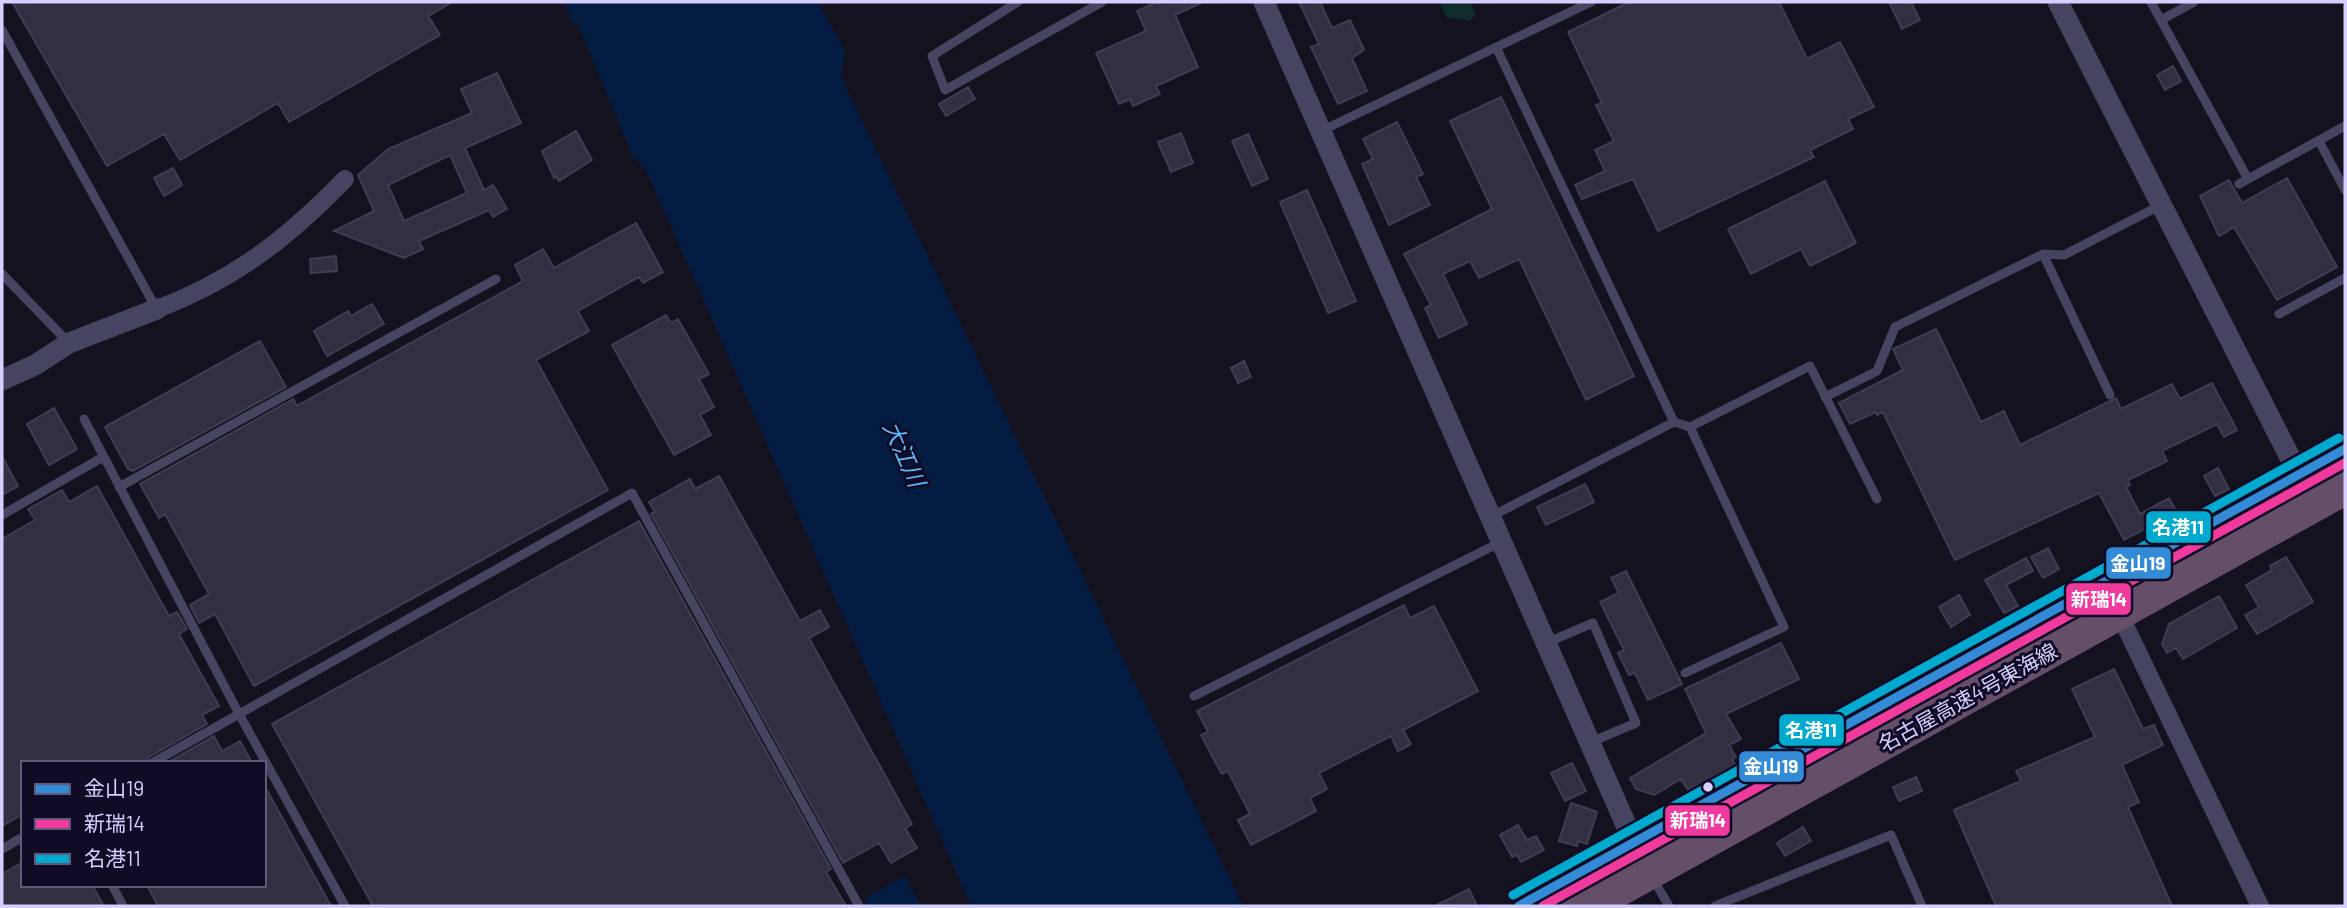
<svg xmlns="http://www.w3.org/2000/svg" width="2347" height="908" viewBox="0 0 2347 908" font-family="Barlow,'Noto Sans JP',sans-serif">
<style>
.green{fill:#0f2c2c}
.water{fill:#051c42}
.building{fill:#322f42;stroke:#403c54;stroke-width:2;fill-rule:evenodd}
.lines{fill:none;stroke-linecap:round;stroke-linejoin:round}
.service{stroke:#464561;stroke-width:9}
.minor{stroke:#464561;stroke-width:18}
.tertiary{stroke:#464561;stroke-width:21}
.motorway-bridge{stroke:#644e6a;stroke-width:32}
.bus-1-casing{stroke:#100c25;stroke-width:14}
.bus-2-casing{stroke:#100c25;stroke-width:14}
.bus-3-casing{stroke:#100c25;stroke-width:14}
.bus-1{stroke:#338bd7;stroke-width:9}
.bus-2{stroke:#f13a9d;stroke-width:9}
.bus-3{stroke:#00a9ce;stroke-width:9}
.bus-dot{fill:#d5d0ff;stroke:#100c25;stroke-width:2.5}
.labels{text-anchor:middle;stroke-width:6;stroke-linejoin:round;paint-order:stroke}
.street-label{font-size:21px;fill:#d5d0ff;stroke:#100c25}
.water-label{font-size:23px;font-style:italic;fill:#5eb7ff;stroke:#100c25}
.line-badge{stroke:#100c25;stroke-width:2.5}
.badge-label{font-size:19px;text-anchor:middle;font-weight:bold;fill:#fff}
</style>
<rect width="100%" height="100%" fill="#14121f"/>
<!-- green -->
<path class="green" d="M1440 2H1470L1476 14 1470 21 1446 17Z"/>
<!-- water -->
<path class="water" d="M564 2H818L845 50 841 77 1243 906H971L646 170 633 157 578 24H573Z
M904 876 921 906H869L865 898Z"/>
<!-- building -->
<path class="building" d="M12 2H452L428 16 440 35 289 122 278 103 180 160 164 134 107 166Z
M1157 2H1203L1175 15 1198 67 1156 86 1160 94 1133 106 1130 99 1119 104 1096 53 1146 31 1137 11Z
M1299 2H1320L1332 28 1350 20 1364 50 1352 58 1367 91 1338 104 1311 47 1319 44Z
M1629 2H1779L1807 59 1840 42 1874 107 1848 119 1853 129 1810 150 1814 157 1658 231 1633 179 1582 199 1575 185 1605 171 1595 150 1614 141 1596 105 1602 103 1568 32Z
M1889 2H1911L1920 20 1902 29Z
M2173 66 2181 81 2165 90 2157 75Z
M497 73 521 123 465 148 484 190 493 185 507 209 493 217 489 210 419 241 423 249 404 258 334 231 374 211 358 175 388 149 472 113 461 89ZM450 155 467 193 404 221 388 185Z
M968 87 975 99 946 116 939 104Z
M1501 97 1634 376 1586 400 1519 259 1479 278 1470 261 1443 274 1467 324 1439 338 1425 308 1431 305 1404 254 1492 209 1450 121Z
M1397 122 1423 174 1416 177 1430 205 1389 225 1362 164 1373 159 1363 139Z
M576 131 592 160 559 181 556 176 554 178 542 151Z
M1181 133 1193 163 1171 172 1158 142Z
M1248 134 1268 179 1252 186 1232 141Z
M173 168 182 185 164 196 154 178Z
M2287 178 2337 267 2277 300 2234 227 2219 236 2200 196 2229 180 2242 203Z
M1825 181 1856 243 1810 266 1801 249 1751 274 1728 229Z
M1307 190 1356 301 1328 313 1280 202Z
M636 223 663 272 643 283 639 277 578 311 589 331 536 360 608 490 254 686 215 614 199 623 190 605 209 594 165 514 159 518 140 484 293 399 297 406 523 281 515 265 543 249 554 268Z
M336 256 337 271 311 273 310 259Z
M372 304 384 324 327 356 314 331 348 311 351 316Z
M666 315 671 323 678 319 709 374 699 379 714 407 700 415 711 435 674 455 612 345Z
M1936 329 1981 422 2004 411 2020 445 2116 398 2121 409 2172 384 2180 399 2212 383 2237 430 2224 437 2217 424 2162 451 2167 461 2128 480 2130 485 2126 487 2140 514 2169 498 2179 516 2165 523 2163 519 2124 540 2099 493 1955 560 1883 412 1877 415 1876 412 1850 424 1839 403 1903 370 1893 349Z
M260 341 286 387 133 471 128 469 105 427Z
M1244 361 1251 377 1238 383 1231 368Z
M54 408 77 449 49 465 27 424Z
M2 456 18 486 2 495Z
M2218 468 2229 489 2215 496 2204 476Z
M719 476 800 621 820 610 829 627 809 638 912 824 905 828 917 848 891 863 879 843 843 863 651 514 655 512 649 502 690 479 695 489Z
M1585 484 1594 502 1546 525 1537 507Z
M97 486 169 616 177 612 187 629 179 634 219 706 202 715 207 724 149 757 145 763H23V814L2 826V539L35 520 28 509 62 490 69 502Z
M639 521 831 869 826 872 846 906H373L272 724Z
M2048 548 2059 569 2043 578 2031 557Z
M2286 557 2313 602 2257 634 2245 615 2259 607 2246 585 2272 570 2270 566Z
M2026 558 2033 571 2006 585 2018 606 2004 613 1985 580Z
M1626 571 1682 684 1648 700 1635 673 1629 675 1618 653 1624 650 1600 602 1619 593 1611 578Z
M1959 595 1970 615 1951 627 1939 607Z
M2219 596 2237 628 2183 659 2176 648 2167 653 2162 644 2169 624Z
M1404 605 1410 618 1434 606 1478 691 1403 730 1411 744 1398 751 1391 736 1319 773 1327 789 1310 798 1316 811 1251 845 1238 820 1250 814 1228 771 1222 774 1212 756 1201 735 1208 732 1197 711Z
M1781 643 1799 679 1726 714 1741 739 1729 745 1736 757 1732 759 1735 765 1688 790 1681 779 1654 795 1636 789 1630 778 1706 733 1685 689Z
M2114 669 2143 729 2154 725 2163 745 2122 765 2139 802 2128 807 2172 906H1996L1954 810 2021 781 2016 771 2095 737 2072 689Z
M214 736 222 751 240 741 252 763H167Z
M1572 763 1586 791 1565 801 1551 773Z
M1916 777 1922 791 1899 801 1893 787Z
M264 785 331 906H158L147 885H264Z
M1571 803 1597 812 1587 844 1578 841 1577 846 1559 841Z
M1518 825 1527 840 1536 836 1544 850 1521 862 1517 855 1512 857 1500 835Z
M1803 827 1811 841 1785 856 1777 843Z
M23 862V885H92L104 906H2V874Z
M1469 889 1477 906H1435Z"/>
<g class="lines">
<!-- service -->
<path class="service" d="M1018 2 932 56 945 90 1102 2
M2151 2 2248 179
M2161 20 2194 2
M2 30 156 308
M1321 131 1591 2
M2319 141 2345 190
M2239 184 2345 126
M2043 254 2110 395
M2 274 68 342
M2279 314 2345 278
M1825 397 1877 371 1895 327 2043 254 2064 255 2161 205
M84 419 238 712 345 906
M1674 422 1690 427 1810 366 1877 499
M119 487 496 279
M2 515 103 457
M1492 516 1674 422 1496 47
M1546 643 1593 623 1636 723 1591 742
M1685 673 1784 627 1690 427
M1194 696 1501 542
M152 763 632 493 859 906
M2 849 23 837
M1653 879 1669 906
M112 885 123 906
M1715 906 1891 835 1922 906"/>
<!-- minor -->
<path class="minor" d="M157 309C234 280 288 238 345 179
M2116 607 2260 906"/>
<!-- tertiary -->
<path class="tertiary" d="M1264 2 1634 843
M2058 2 2299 475
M2 380 35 365 69 343 157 309"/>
<!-- motorway-bridge -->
<path class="motorway-bridge" d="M1539 906 1863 730 2345 460
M1591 906 2345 489"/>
<defs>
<path id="bus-1" d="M1519 906 2345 449"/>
<path id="bus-2" d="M1543 906 2345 463"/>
<path id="bus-3" d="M1513 895 2339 438"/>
</defs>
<!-- bus-1 casing -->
<use href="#bus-1" class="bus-1-casing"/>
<!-- bus-2 casing -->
<use href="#bus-2" class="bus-2-casing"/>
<!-- bus-3 casing -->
<use href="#bus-3" class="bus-3-casing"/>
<!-- bus-1 -->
<use href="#bus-1" class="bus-1"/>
<!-- bus-2 -->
<use href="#bus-2" class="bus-2"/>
<!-- bus-3 -->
<use href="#bus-3" class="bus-3"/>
</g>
<!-- markers -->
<circle class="bus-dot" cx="1708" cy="787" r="6"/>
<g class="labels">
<!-- street labels -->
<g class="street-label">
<text transform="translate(1968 698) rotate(-29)" y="7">名古屋高速4号東海線</text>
</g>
<!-- water labels -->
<g class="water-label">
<text transform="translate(904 454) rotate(66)" y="8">大江川</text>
</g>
</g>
<g class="line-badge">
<rect x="2145" y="510" width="67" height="34" rx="7" fill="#00a9ce"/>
<rect x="2105" y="546" width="67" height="34" rx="7" fill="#338bd7"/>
<rect x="2065" y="582" width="67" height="34" rx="7" fill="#f13a9d"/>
<rect x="1778" y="713" width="67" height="34" rx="7" fill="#00a9ce"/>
<rect x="1738" y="750" width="67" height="33" rx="7" fill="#338bd7"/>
<rect x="1664" y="804" width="67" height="33" rx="7" fill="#f13a9d"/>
</g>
<g class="badge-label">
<text x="2178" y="534">名港11</text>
<text x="2138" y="570">金山19</text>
<text x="2099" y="606">新瑞14</text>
<text x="1811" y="737">名港11</text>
<text x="1771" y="773">金山19</text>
<text x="1698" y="827">新瑞14</text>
</g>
<!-- border -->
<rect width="2347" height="908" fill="none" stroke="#d5d0ff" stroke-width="7"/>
<!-- legend -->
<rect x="21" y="761" width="245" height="126" fill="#100c25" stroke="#5f5a7c" stroke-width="2"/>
<rect x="35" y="784" width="35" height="10" fill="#338bd7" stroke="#5f5a7c" stroke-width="2"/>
<text x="84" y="796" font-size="21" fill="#d5d0ff">金山19</text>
<rect x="35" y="819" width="35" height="10" fill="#f13a9d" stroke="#5f5a7c" stroke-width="2"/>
<text x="84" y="831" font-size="21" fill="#d5d0ff">新瑞14</text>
<rect x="35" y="854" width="35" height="10" fill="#00a9ce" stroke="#5f5a7c" stroke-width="2"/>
<text x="84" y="866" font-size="21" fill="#d5d0ff">名港11</text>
</svg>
